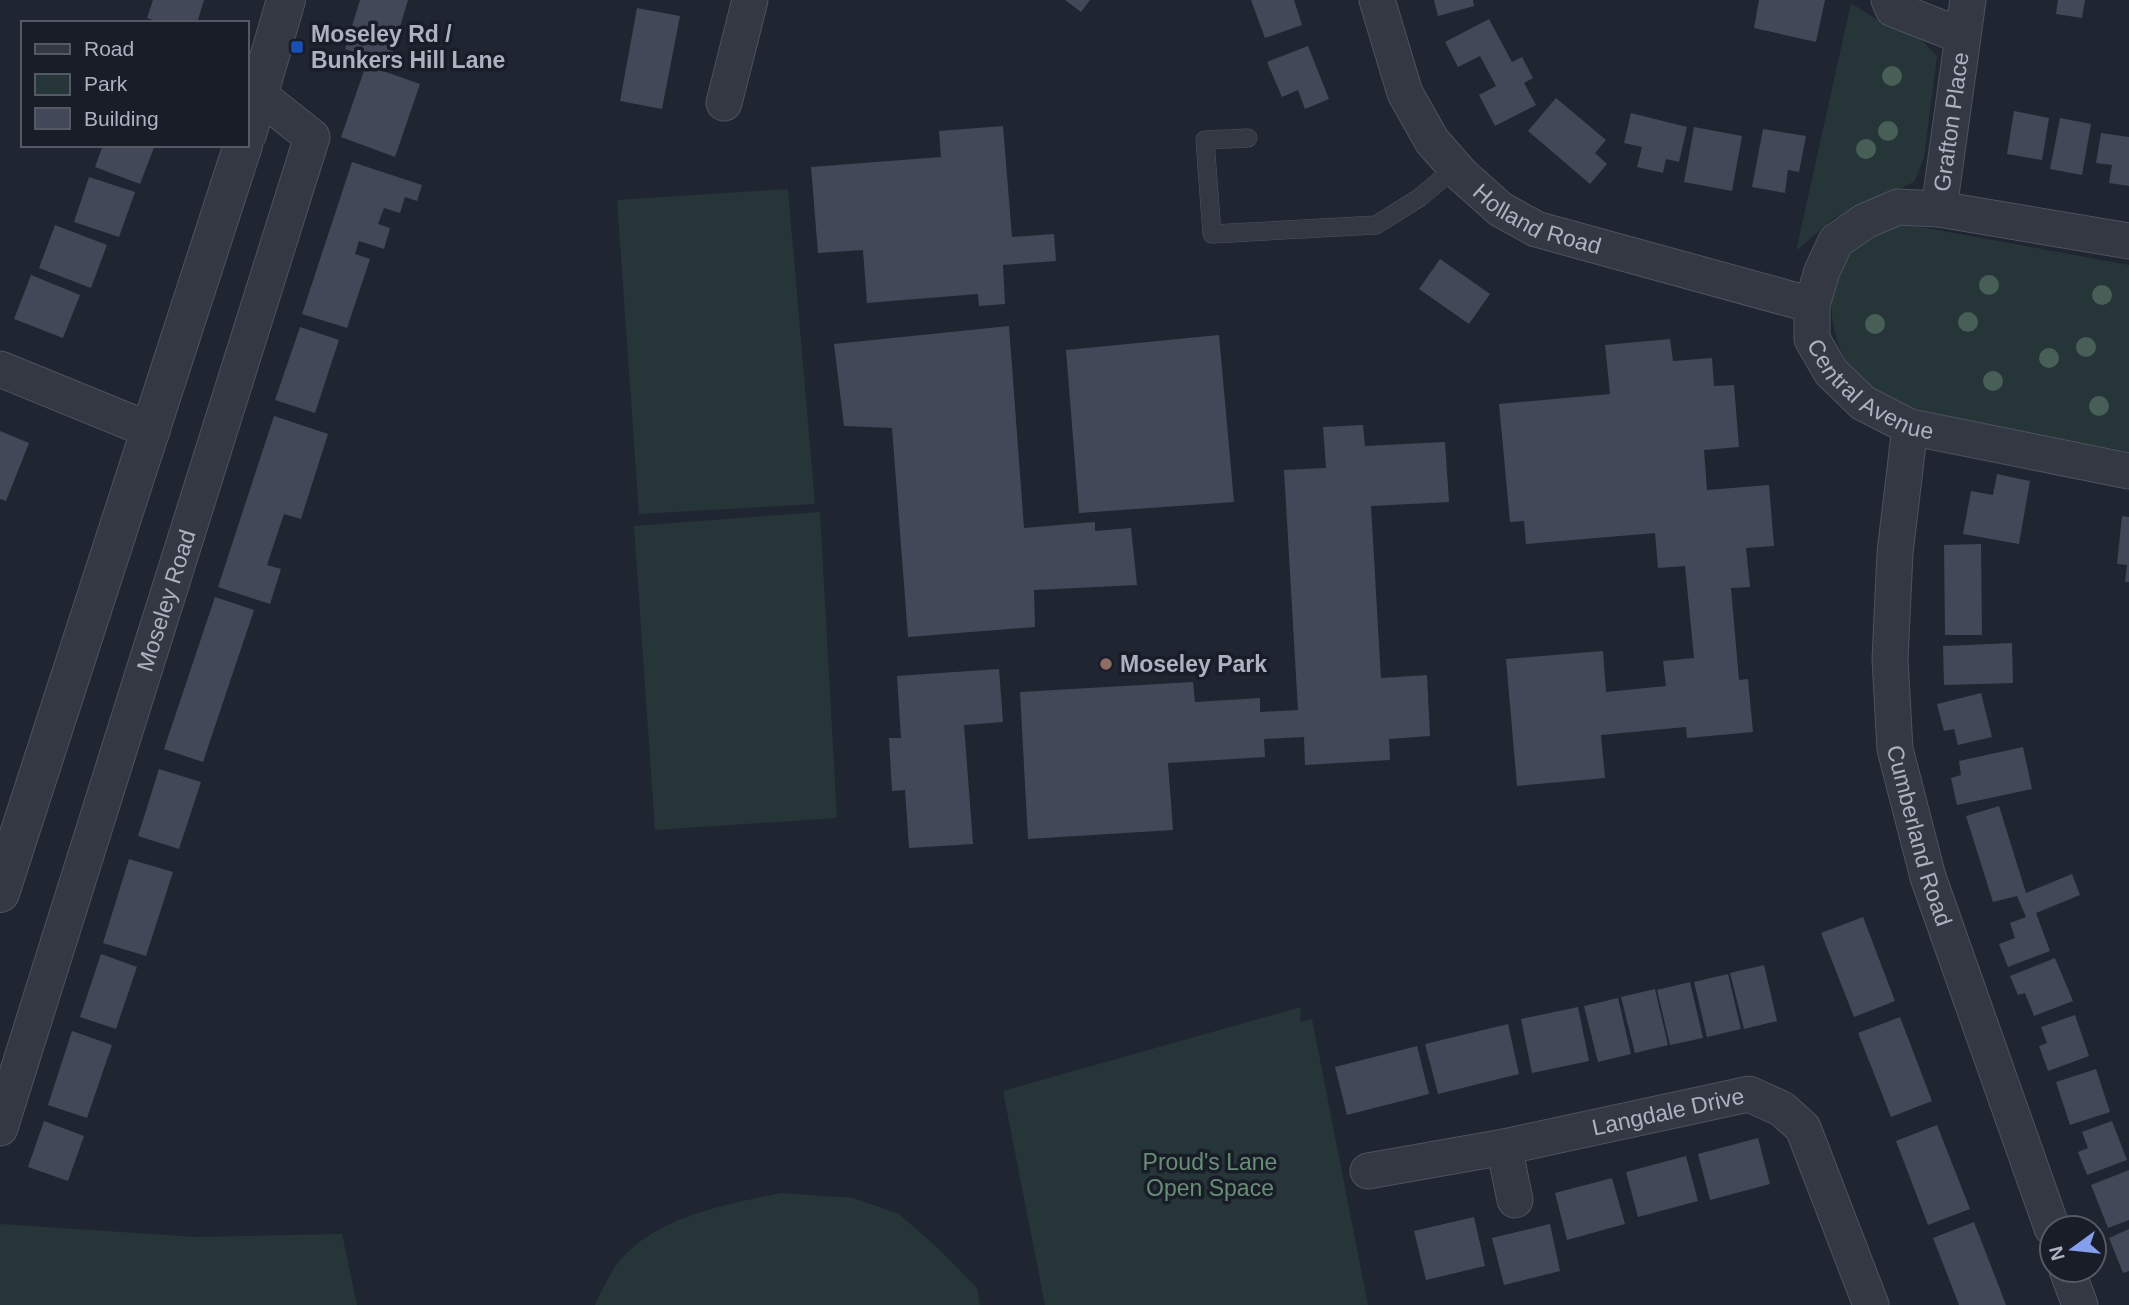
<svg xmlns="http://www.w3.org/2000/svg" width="2129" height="1305" viewBox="0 0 2129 1305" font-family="Arial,sans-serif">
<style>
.green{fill:#263538}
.building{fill:#424857}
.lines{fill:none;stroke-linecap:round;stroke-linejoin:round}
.service-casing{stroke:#4e525f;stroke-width:19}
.minor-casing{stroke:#4e525f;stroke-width:37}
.tertiary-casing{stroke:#4e525f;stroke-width:40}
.service{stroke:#333843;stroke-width:18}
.minor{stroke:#333843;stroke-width:35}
.tertiary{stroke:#333843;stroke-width:38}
.tree{fill:#485f57}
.transit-dot{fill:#1a4fb4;stroke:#191d28;stroke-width:2.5}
.education-dot{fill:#8d6e63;stroke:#191d28;stroke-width:2.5}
.labels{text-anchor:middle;stroke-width:7;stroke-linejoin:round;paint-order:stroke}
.poi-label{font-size:23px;font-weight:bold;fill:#adb2c1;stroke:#191d28;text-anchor:start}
.street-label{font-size:23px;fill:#adb2c1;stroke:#191d28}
.park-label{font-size:23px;fill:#688e76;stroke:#191d28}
</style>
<rect width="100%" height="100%" fill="#202532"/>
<!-- green -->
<path class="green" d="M1851 3 1890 28 1918 37 1937 56 1924 158 1914 182 1834 218 1796 251Z
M788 189 815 504 639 514 617 200Z
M1905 224 2129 265V452C2092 445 2055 438 2018 432 1973 423 1896 412 1862 380 1838 358 1829 323 1832 292 1833 274 1854 245 1869 234 1878 228 1894 227 1905 224Z
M820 512 837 818 655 830 634 526Z
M1301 1007 1300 1022 1312 1019 1368 1305H1045L1003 1091Z
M781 1193 853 1198 899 1214 941 1251 977 1288 980 1305H595C602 1290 611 1270 622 1258 659 1216 729 1204 781 1193Z
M0 1224 196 1237 342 1234 357 1305H0Z"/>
<!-- building -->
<path class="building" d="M153 0H204L197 23H161L147 18Z
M360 0H408L389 63 345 49Z
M1065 0H1090L1081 12Z
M1251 0H1294L1302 25 1265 38Z
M1434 0H1473L1474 6 1438 16Z
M1759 0H1825L1816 42 1754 28Z
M2058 0H2085L2082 18 2056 14Z
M637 8 680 16 662 109 620 101Z
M1489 19 1512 62 1522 57 1533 78 1524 83 1536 105 1495 126 1479 95 1496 86 1480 56 1458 67 1445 42Z
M1308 46 1329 99 1305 109 1298 90 1282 97 1267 62Z
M366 65 420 84 395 157 341 137Z
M1556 98 1606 140 1595 153 1607 164 1590 184 1528 131Z
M2014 111 2049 118 2042 160 2007 154Z
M1631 113 1687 127 1679 162 1666 159 1663 173 1637 167 1642 147 1624 143Z
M2060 118 2091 124 2082 175 2050 169Z
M1003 126 1012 237 1054 234 1056 261 1003 265 1005 304 979 306 978 294 867 303 863 250 818 253 811 167 941 157 939 131Z
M1694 127 1742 136 1732 191 1684 182Z
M1763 129 1806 136 1799 172 1788 170 1785 193 1752 187Z
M2101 133 2129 137V186L2109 183 2112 165 2096 163Z
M103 145H155L140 184 95 167Z
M352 162 422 185 417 201 405 197 400 213 384 208 378 224 390 228 384 249 359 241 355 254 370 259 347 328 302 314Z
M89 177 135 192 119 237 74 222Z
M55 225 107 245 91 288 39 268Z
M1440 259 1490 294 1469 324 1419 289Z
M31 275 80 295 63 338 14 319Z
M1009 326 1024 528 1095 522V531L1131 528 1137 585 1034 590 1035 627 908 637 892 428 844 426 834 344Z
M300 327 339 340 315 413 275 400Z
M1219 335 1234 502 1079 513 1066 350Z
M1670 339 1673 361 1712 358 1714 386 1734 385 1739 447 1704 450 1707 490 1769 485 1774 546 1746 548 1750 587 1731 588 1739 680 1748 679 1753 732 1687 738 1686 727 1601 735 1605 778 1517 786 1506 659 1603 651 1606 692 1666 686 1663 661 1694 658 1685 566 1658 568 1655 533 1526 544 1524 521 1510 522 1499 404 1610 394 1605 345Z
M274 416 328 434 301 519 284 514 267 565 281 569 270 604 218 587Z
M1363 425 1365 446 1445 442 1449 502 1371 506 1381 678 1427 675 1430 736 1389 739 1390 760 1305 765 1304 737 1264 739 1265 757 1168 763 1173 830 1028 839 1020 692 1193 682 1195 702 1260 698V712L1298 710 1284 470 1326 468 1323 427Z
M0 431 29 443 6 501 0 499Z
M1997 474 2030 481 2019 544 1963 534 1971 491 1993 495Z
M2122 516 2129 517V582H2125L2127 565 2117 564Z
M1981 544 1982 635H1945L1944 545Z
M215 597 254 610 203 762 164 749Z
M2012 643 2013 683 1944 685 1943 646Z
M999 669 1003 722 964 725 973 844 909 848 905 790 892 791 889 738H901L897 676Z
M1981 693 1992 737 1958 745 1954 729 1944 731 1937 704Z
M2023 747 2032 789 1957 805 1951 778 1961 775 1959 761Z
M159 769 201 782 179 849 138 836Z
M1999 806 2026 893 2072 874 2080 895 2036 913 2050 951 2008 967 1999 944 2015 938 2010 923 2026 917 2017 896 1993 902 1966 816Z
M129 859 173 872 146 956 103 943Z
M1863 917 1895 1001 1854 1017 1821 933Z
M101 954 137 967 116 1029 80 1017Z
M2055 958 2073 1001 2034 1016 2025 993 2018 995 2010 976Z
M1764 965 1777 1021 1744 1029 1730 973Z
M1728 974 1741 1029 1707 1037 1694 982Z
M1690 982 1703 1038 1670 1045 1657 990Z
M1655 989 1668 1045 1635 1053 1621 997Z
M1618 998 1631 1054 1598 1062 1584 1006Z
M1578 1007 1589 1061 1532 1073 1521 1019Z
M2075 1015 2089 1056 2048 1071 2039 1046 2047 1043 2041 1027Z
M1900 1017 1932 1101 1891 1117 1858 1033Z
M1508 1024 1519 1074 1438 1094 1425 1044Z
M72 1031 112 1045 87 1118 48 1105Z
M1417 1046 1429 1094 1347 1115 1335 1067Z
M2096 1069 2110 1112 2070 1125 2056 1082Z
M44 1121 84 1136 68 1181 28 1167Z
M2112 1121 2127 1160 2087 1175 2078 1152 2088 1148 2082 1132Z
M1937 1125 1970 1209 1928 1225 1896 1141Z
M1758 1138 1770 1184 1710 1200 1698 1154Z
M1686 1156 1698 1201 1638 1217 1626 1172Z
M2129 1170V1220L2108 1228 2091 1185Z
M1612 1178 1625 1224 1567 1240 1555 1193Z
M1474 1217 1485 1266 1426 1280 1414 1231Z
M1974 1222 2006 1305H1959L1933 1238Z
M1550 1224 1560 1271 1504 1285 1492 1238Z
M2129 1229V1271L2123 1273 2109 1238Z"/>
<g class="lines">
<defs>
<path id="service" d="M1248 138 1205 140 1212 234 1376 225 1419 198 1456 167"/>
<g id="minor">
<path id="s1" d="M1377 0 1405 93 1432 141 1462 175 1500 209 1536 229 1812 305"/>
<path d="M1889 0 1893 9 1962 36"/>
<path d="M724 103 750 0"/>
<path id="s2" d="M1939 209 1968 0"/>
<path id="s3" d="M2129 241 1939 209 1898 207 1865 221 1836 241 1822 271 1812 305V339L1831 372 1863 403 1910 427 2129 471"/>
<path d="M0 369 152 431"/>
<path id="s4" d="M1910 427 1895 553 1890 659 1895 749 1928 877 2052 1228"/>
<path id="s5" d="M0 1128 312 137 259 95"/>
<path d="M1504 1147 1515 1200"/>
<path id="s6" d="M1368 1171 1504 1147 1749 1094 1782 1109 1803 1128 1871 1305"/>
<path d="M2067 1270 2080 1305"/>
</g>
<path id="tertiary" d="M247 134 286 0
M0 893 243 145"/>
</defs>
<!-- service casing -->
<use href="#service" class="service-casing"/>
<!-- minor casing -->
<use href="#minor" class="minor-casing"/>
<!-- tertiary casing -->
<use href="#tertiary" class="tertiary-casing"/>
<!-- service -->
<use href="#service" class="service"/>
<!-- minor -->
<use href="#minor" class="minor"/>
<!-- tertiary -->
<use href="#tertiary" class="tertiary"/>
</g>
<!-- trees -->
<g class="tree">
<circle cx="1892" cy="76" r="10"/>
<circle cx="1888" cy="131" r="10"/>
<circle cx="1866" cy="149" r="10"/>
<circle cx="1989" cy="285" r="10"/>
<circle cx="2102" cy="295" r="10"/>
<circle cx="1968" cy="322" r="10"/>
<circle cx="1875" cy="324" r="10"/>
<circle cx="2086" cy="347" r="10"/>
<circle cx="2049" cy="358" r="10"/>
<circle cx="1993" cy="381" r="10"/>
<circle cx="2099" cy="406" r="10"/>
</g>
<!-- markers -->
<rect class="transit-dot" x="290" y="40" width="14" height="14" rx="3.5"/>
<circle class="education-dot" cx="1106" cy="664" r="7"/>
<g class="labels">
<!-- poi labels -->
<g class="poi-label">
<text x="311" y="42">Moseley Rd /<tspan x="311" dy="26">Bunkers Hill Lane</tspan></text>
<text x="1120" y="672">Moseley Park</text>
</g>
<!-- street labels -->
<g class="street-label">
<text dy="8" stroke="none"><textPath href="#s2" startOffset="88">Grafton Place</textPath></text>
<text dy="8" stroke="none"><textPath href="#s1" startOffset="287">Holland Road</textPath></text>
<text dy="8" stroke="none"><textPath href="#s3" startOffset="488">Central Avenue</textPath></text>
<text dy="8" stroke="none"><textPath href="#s5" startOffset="553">Moseley Road</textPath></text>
<text dy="8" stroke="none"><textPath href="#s4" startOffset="413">Cumberland Road</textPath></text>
<text dy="8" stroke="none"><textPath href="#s6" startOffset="306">Langdale Drive</textPath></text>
</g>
<!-- park labels -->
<g class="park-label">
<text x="1210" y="1170">Proud's Lane<tspan x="1210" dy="26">Open Space</tspan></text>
</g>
</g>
<!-- legend -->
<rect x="21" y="21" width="228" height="126" fill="#191d28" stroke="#545965" stroke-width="2"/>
<rect x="35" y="44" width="35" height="10" fill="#333843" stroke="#545965" stroke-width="2"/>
<text x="84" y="56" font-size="21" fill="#adb2c1">Road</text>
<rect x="35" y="74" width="35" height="21" fill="#263538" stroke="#545965" stroke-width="2"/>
<text x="84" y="91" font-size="21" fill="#adb2c1">Park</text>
<rect x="35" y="108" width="35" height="21" fill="#424857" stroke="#545965" stroke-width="2"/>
<text x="84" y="126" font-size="21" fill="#adb2c1">Building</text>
<!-- north arrow -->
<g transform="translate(2073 1249) rotate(255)"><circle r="33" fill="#191d28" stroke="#545965" stroke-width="2"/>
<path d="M0-5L12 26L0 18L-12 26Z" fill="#869fed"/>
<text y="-10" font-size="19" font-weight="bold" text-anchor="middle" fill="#adb2c1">N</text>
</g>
</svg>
